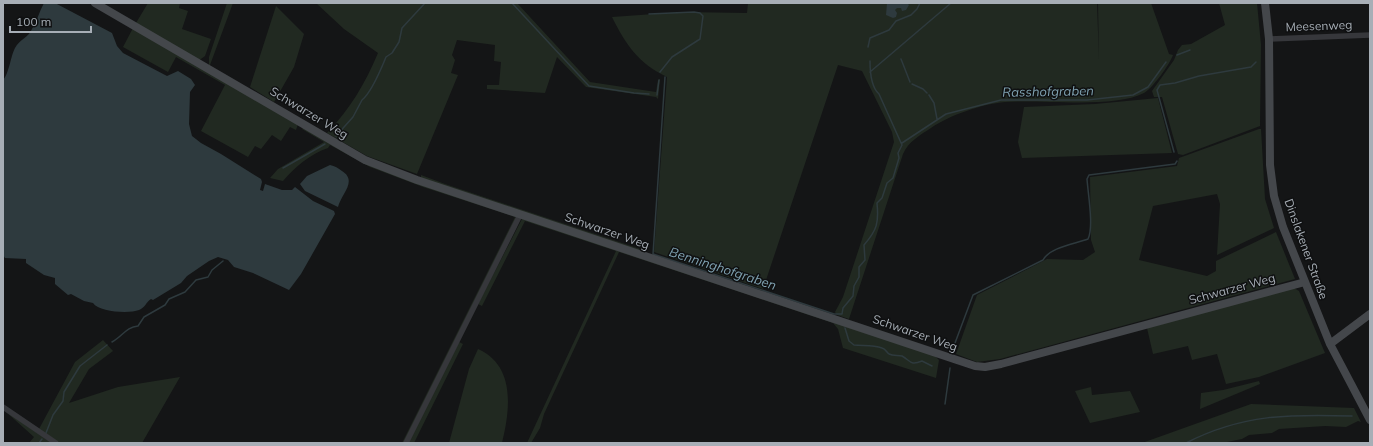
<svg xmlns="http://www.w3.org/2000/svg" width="1373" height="446" viewBox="0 0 1373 446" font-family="Mulish,sans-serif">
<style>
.green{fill:#212921}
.water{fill:#2e3a3e}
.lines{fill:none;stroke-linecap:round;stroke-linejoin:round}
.stream{stroke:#2e3a3e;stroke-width:1.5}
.street{stroke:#36373b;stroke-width:5.5}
.secondary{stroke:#44474b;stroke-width:8}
.labels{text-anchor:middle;stroke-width:3;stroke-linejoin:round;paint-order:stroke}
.street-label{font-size:12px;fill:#a7aeb6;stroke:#0f1011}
.water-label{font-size:13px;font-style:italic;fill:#7fa1b0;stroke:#0f1011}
</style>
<rect width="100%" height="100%" fill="#141516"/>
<!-- green -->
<path class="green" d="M148 3H180L179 8 188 11 182 29 211 39 205 56 198 61 136 23Z
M227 3H233L210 65H209V57Z
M316 3H517L590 82 656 92 658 80 660 79 658 99 656 97 586 87 557 57 545 93 487 89V85H499L501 62 494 61 495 45 457 40 452 55 455 60 451 73 458 75 417 174 367 156 327 133C350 109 365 84 378 53L344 29Z
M748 3H1097L1099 60 1098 3H1151L1169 54 1173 55C1170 64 1152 89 1144 93 1114 109 1041 99 1005 102 982 104 950 115 931 128 920 135 908 142 903 154L849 319 837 315 835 312 843 297 894 142 892 132 862 71 838 65 763 289 654 252 667 77C638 63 626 45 612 17L682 12 747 13Z
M1219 3H1257L1261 45 1260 126 1183 155 1178 154 1162 97H1154L1152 91 1174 60 1178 50 1182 45 1191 44 1225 25Z
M276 6 304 34 294 67 274 102 250 87Z
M133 28 298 124 296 130 290 127 281 141 272 135 261 149 255 146 248 157 201 131 225 85 176 57 168 72 123 47Z
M1158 98 1172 153 1022 158 1018 142 1024 107 1095 104Z
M304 127 364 162 515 216 516 218 404 443H402L515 217 423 187 370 167 330 145 328 148C310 154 295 167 283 181L270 178 278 169 324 142 302 129Z
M1259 129H1261L1265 199 1274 228 1217 255 1220 204 1217 194 1153 206 1139 260 1207 276 1216 271V261L1276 232 1295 279 1000 359 977 362 956 354 977 295 1047 259 1083 260 1095 252 1091 240 1090 177 1177 166 1179 158Z
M421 175 445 184 646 251 644 253 421 178Z
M523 217 932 353 939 360 936 378 843 348 838 329 833 323 619 252 544 414 540 428 531 443H527L616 251 525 221 482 306 478 304Z
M1294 288 1299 291 1325 353 1259 377 1226 384 1217 354 1192 360 1188 346 1153 354 1147 328Z
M103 340 113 351 89 369 69 403 118 387 180 377 142 443H60L39 429 75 362Z
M459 342 463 344 414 443H408Z
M478 349C516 366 510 410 502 443H449L469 369Z
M1259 381 1260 384 1200 409 1201 393 1223 390Z
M1091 387 1092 395 1130 391 1140 412 1090 423 1075 391Z
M1251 404 1354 408 1361 422 1358 421 1346 427 1325 426 1279 429 1272 433 1249 435 1242 439 1222 443H1142Z
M5 411 52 443H29L34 437Z"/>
<!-- water -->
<path class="water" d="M44 3H55L112 33 117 46 123 53 167 76 178 71 191 79 195 85 190 92 189 124 192 136 201 143 221 154 261 179 262 182 260 190 263 191 265 184 282 190H292L295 187 313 201 334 211 335 214 301 274 289 290 253 273 234 267 228 260 218 257 209 261 187 276 181 283 153 300 151 299C146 302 145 308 139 310 129 314 99 312 93 303L84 301 71 294 68 295 55 284V278L44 275 26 263V259L5 258 3 255V80C9 74 11 55 15 48 19 40 29 37 32 29 37 21 39 12 44 3Z
M887 3H907L909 5 906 10 902 11 901 8H897L895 10 897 13 896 17 893 18 886 15Z
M330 165C335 166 338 168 342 171 358 181 341 194 338 207L305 191 300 184 307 176Z"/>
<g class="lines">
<!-- stream -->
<path class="stream" d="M512 3 589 86 634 93 649 94
M649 14 694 12 700 13 703 16 700 39 672 57 660 72
M868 47 870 38 889 30 896 21 911 15 917 9 920 3
M1177 55 1190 50
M901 59 910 82
M870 72 951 3
M665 77 653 254 834 314H842L843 308 853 296 854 286 859 277V267L865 260 864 245C877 230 879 223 877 203L882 198 887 183 893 178 899 158 898 153 902 145 879 94C871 87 870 72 870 61
M912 84 923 89 927 93
M657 95 659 80
M929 95 934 103 937 119
M336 136 353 117 362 100C372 92 381 69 386 57L392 53 399 42 402 28 425 3
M902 143 946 114 1001 100H1087L1133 95 1148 87 1166 62
M1174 152 1157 90 1160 85 1175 83 1199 76 1251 67 1256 62
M283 168 325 144
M845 328 849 341 854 345C863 346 873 345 882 348 886 349 886 352 889 354 893 356 898 355 902 356 911 361 910 366 922 361L932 366
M112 342C123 336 126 327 138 326L144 317 165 305 169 299 185 292 196 280 208 277 212 270 223 261
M952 351 973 295 1043 260C1050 247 1075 244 1088 239 1094 227 1088 194 1087 179L1089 175 1175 164 1177 161
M945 404 950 368
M46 433 53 415 63 401 64 392 80 366 107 345
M39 443 42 439
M1186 443C1242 414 1291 414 1352 416"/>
<!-- street -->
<path class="street" d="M1269 39 1370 35
M3 407 56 443
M406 443 520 215"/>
<!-- secondary -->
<path class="secondary" d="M95 3 365 160 417 180 975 366 985 367 1001 364 1305 282
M1265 3 1269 39 1270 165 1274 196 1283 227 1330 344 1370 420
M1330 344 1370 314"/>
</g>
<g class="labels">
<!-- street labels -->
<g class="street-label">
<text transform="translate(1319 26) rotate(-2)" y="4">Meesenweg</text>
<text transform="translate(309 113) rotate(31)" y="4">Schwarzer Weg</text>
<text transform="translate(607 231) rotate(19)" y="4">Schwarzer Weg</text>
<text transform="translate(1306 249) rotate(70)" y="4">Dinslakener Straße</text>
<text transform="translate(1232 289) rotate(-15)" y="4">Schwarzer Weg</text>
<text transform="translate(915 333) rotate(19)" y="4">Schwarzer Weg</text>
</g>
<!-- water labels -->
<g class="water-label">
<text transform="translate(1048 91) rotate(-1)" y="5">Rasshofgraben</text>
<text transform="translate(723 268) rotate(18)" y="5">Benninghofgraben</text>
</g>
</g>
<!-- border -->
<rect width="1373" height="446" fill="none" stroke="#a7aeb6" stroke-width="8"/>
<!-- scale -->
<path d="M10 26v6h81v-6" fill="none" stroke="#a7aeb6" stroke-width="2"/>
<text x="16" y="26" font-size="12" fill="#a7aeb6" stroke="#0f1011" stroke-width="3" paint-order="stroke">100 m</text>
</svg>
